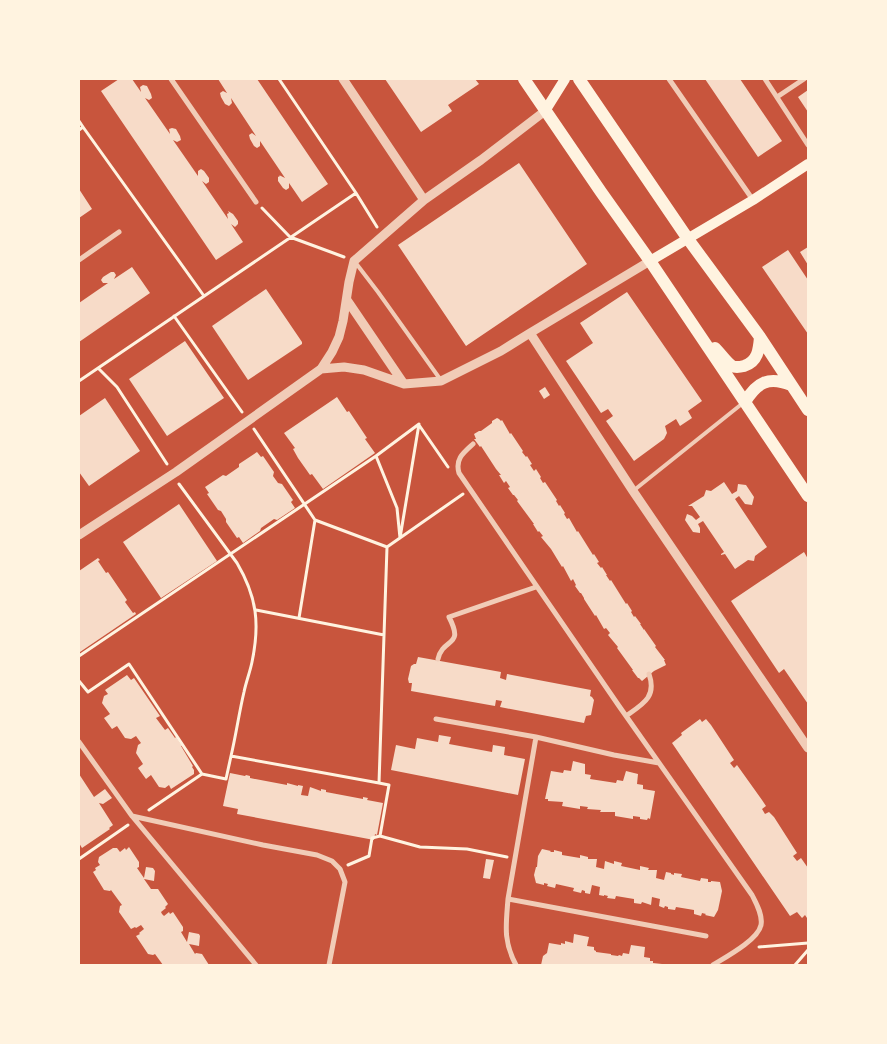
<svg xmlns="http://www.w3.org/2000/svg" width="887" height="1044" viewBox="0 0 887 1044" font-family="'Noto Sans',sans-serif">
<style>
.building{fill:#f7dbc8}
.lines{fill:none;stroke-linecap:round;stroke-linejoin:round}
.path{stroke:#fff3e0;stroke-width:3}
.service{stroke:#f1ccb7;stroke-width:4}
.minor{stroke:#f1ccb7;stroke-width:5}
.tertiary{stroke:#f1ccb7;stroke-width:9}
.secondary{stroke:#fff3e0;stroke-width:10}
.primary{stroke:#fff3e0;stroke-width:12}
</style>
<rect width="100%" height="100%" fill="#c8553d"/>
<!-- building -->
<path class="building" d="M119 79H132L141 92 140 87 143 85 147 86 151 94 152 98 149 100 145 98 170 134 169 129 172 128 176 129 180 136 181 140 177 142 173 140 198 176V171L201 169 204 171 209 178V182L206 184 202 181 228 219 227 214 229 213 228 211 233 214 238 221V224L235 227 231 224 243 242 216 260 101 91Z
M218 79H257L328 184 302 202 289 183V188L286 190 283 188 278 181V177L280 176 279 175 285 178 260 141V146L257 148 254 146 250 139 249 135 252 133 256 136 231 98 232 103 229 106 225 104 221 97 220 93 223 91 227 93Z
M385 79H475L479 84 448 105 452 111 421 132Z
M705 79H740L782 141 758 157Z
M808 90V112L798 97Z
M519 163 587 264 466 346 398 245Z
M79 189 92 209 79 218Z
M808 247V265L800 252Z
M788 250 808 280V334L762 267Z
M132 267 150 293 79 342V303L108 283H103L101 280 103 277 111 272H114L116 275 114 279Z
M266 289 302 342V344L248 380 212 326Z
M627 292 702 401 688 411 692 418 680 426 676 419 665 426 667 433 664 439 634 461 606 421 613 416 608 409 601 413 566 361 593 343 580 323Z
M185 341 224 398 167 436 129 379Z
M545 387 550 395 544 399 539 391Z
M337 397 347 412 349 411 367 438 365 439 375 453 323 489 312 474 310 475 298 458 293 449 295 448 284 433Z
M105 398 140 451 89 486 79 472V416Z
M497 418 499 419 501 421 502 420 510 434 511 433 523 451 522 452 526 457 527 456 532 464 530 465 534 471 536 469 541 477 540 478 543 483 545 482 557 500 556 501 559 506 560 505 565 513 564 514 567 519 569 518 577 532 578 531 593 555 594 554 599 562 597 563 601 568 602 567 607 575H606L610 581 611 580 626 604 627 603 632 611 631 612 634 617 635 616 641 624H640L644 630V629L656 646 655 647 665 660H664L666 665 654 671 642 681 639 678H638L632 670H633L617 648 618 647 608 635 610 633 606 628 604 629 596 615 595 616 584 599V598L581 593H580L575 586 576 585 573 579 571 581 563 566 562 567 551 549 541 537 543 536 539 531 538 532 533 524H534L517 501 518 500 514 495H513L508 488 510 487 506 481 504 483 499 475H501L496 469 481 446 480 447 474 439H476L474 434 479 431H481L492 423V421Z
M257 452 261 457 263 456 274 472 273 476 278 483 282 484 293 500 291 502 295 508 277 520 274 519 261 528 260 531 243 543 239 537 237 538 226 522V519L221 511 218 510 207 494 209 493 205 487 223 475 226 476 239 467V464Z
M724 482 732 494 737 491 738 484 746 485 754 497 752 505 745 504 739 496 735 499 767 547 755 556 754 561 748 560 735 569 725 554 721 555V554L724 552 703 521 698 524 700 528V533L693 532 685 520 687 514 692 516 696 520 700 517 692 506H688L704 496 706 490 711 491Z
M179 504 217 561 161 598 123 542Z
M804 552 808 559V704L784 669 779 673 731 601Z
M98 558 100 560 98 561 106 573 108 572 127 600 125 602 133 613 135 612 136 614 80 652 79 651 80 648 79 646V571Z
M418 657 501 672 500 678 506 680 507 674 591 690 590 696 592 697 594 700 591 715 586 716 584 723 500 707 502 701 496 700 495 706 411 691 412 683H409L408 679 411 666 414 664H416Z
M127 675 131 680 134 678 160 716 156 718 165 730 168 728 175 738 176 737 182 746H181L193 766 192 767 194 770V774L171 789 169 785 165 788 159 787 151 775 146 779 138 768 143 764 136 753 138 745 141 743 136 736 131 739 125 738 117 726 112 729 104 718 110 714 102 703 104 696 108 694 105 690Z
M700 719 702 722 706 719 711 725 734 760 730 763 734 768 737 765 762 800 766 806 762 809 765 814 769 812 774 817 797 853 793 856 797 861 801 858 808 868V917L807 918 805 915 802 918 797 912 790 916 672 743 682 735 681 733Z
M439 735 451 737 449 744 492 752 493 745 505 747 504 755 525 759 518 795 391 770 396 745 415 749 417 738 438 742Z
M573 761 585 764V774L591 775 590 779 616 783 617 780 623 781 626 771 638 774 637 784 643 785V789L655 791 650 819 648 818 647 820 640 819V817L633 816V819L615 816V812H600L601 810 587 809 588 807 580 806V809L562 806 563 802 548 801V799H545L551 771 563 773 564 770 571 771Z
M230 773 245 776 246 775 250 776V778L287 785V783L298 786V785L303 786 301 795 308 796 310 787 321 791V789L326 790V792L363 799V797L368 798 367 800 383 803 377 835 375 834 374 840 237 814 238 809 223 806Z
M79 774 94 797 105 789 112 798 103 804 99 803 113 825 109 828 110 829 82 848 79 843Z
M129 847 139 862V867L137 868 144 878 146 867 153 868 155 871 154 881 144 879 151 889H158L168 904 165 907 166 908 161 912 162 914 164 916 169 912 170 914 173 912 183 927V931L181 932 187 942 189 932 199 934 200 936 199 946 189 944 195 954 196 953 202 954 209 965H163L155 954 153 955 148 954 136 936 140 934 139 933 144 929 141 925 136 928 135 927 131 929 119 912 120 906 122 905 111 890 110 891 104 890 93 872 96 870 95 868 100 865 98 862 99 857 113 848H117L120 852 125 848 126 850Z
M542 849 551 851 550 852H554V850L562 852V855L580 858V855L588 857V859H597L596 867 604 869 605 861 614 864V861L622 863 621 866 640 870V866L649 868 648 870H657L656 878 664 880 666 872 671 873V874L674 875V873L682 874 681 877 700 881 701 878 708 879V882H711V881L720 882 722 891 718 910 714 917 705 915 706 914 702 913 701 916 694 914V910L676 907 675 910 668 909V907L665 906 664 908 659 906 660 899 652 897 651 905 642 902 641 904 634 903V899L616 896 615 899 607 898 608 896 604 895V896L599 895 600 887 592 885 590 894 585 893V891L582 890 581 893 573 891 574 888 556 884 555 888 547 886 548 884 544 883V885L536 883 534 875 536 867H537L538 856Z
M486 859 494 860 490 879 483 878Z
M574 934 589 937 587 946 594 947V950L596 951V952L611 954V955L618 956 619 955 622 956 623 953 629 954 631 945 645 947 644 957 650 958V961H653V963L662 964V965H541L543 956 547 953 549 943 561 945V943L565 944V941L573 943Z"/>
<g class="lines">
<!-- path -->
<path class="path" d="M79 121 83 127
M79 130 83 127 204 296
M356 193 377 227
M262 208 290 237 344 257
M174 316 242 412
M98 368 117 387 167 464
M79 381 356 193 279 79
M419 424 400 538 397 508 376 456Z
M419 425 448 467
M254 429 315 520
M179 484 237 563C257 597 260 624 252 662 250 672 246 682 244 692 239 713 236 735 231 756
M463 494 387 547 379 783 389 785 380 836 420 847 467 849 507 857
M256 610 384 635
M299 618 315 520 387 547
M79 656 376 456
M79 681 88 692 129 664 202 774
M149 810 202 774 226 779 231 756 379 783
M79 859 128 825
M348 865 369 856 372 838 380 836
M759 947 808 943
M795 965 808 950"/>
<!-- service -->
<path class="service" d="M355 262 378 292 440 379
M633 491 743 403"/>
<!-- minor -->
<path class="minor" d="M171 79 256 202
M669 79 753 200
M765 79 808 145
M777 97 804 79
M79 260 119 232
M473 444C463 453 455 459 459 473L619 706 752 895C756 903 763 915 761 925 758 940 726 957 713 965
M438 659C443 637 465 648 449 617L536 587
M626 716C643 704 657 697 649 674
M436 719 536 737 614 755 659 763
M79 742 132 816 263 845 317 855 332 861 340 869 345 882 329 965
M132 816 256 965
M508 899 706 936
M516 965C503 941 506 925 508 899L536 737"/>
<!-- tertiary -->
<path class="tertiary" d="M343 79 424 200
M347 300 404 384
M530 333 633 491 808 748
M321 369 344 367 364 370 404 384 441 381 501 351 530 333 650 261
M79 535 176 472 321 369 332 352 339 337 343 321 349 282 354 261 424 200 481 160 545 111"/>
<!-- secondary -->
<path class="secondary" d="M545 111 565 79
M650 261 753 200 808 164"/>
<!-- primary -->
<path class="primary" d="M524 79 601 192 650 261 808 496
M579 79 688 239 760 337 808 410
M715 348C721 354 726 362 732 366 736 368 740 367 744 366 758 362 759 349 760 337
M745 402C757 382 769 376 791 385"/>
</g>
<!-- border -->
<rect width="887" height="1044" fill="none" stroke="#fff3e0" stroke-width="160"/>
</svg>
